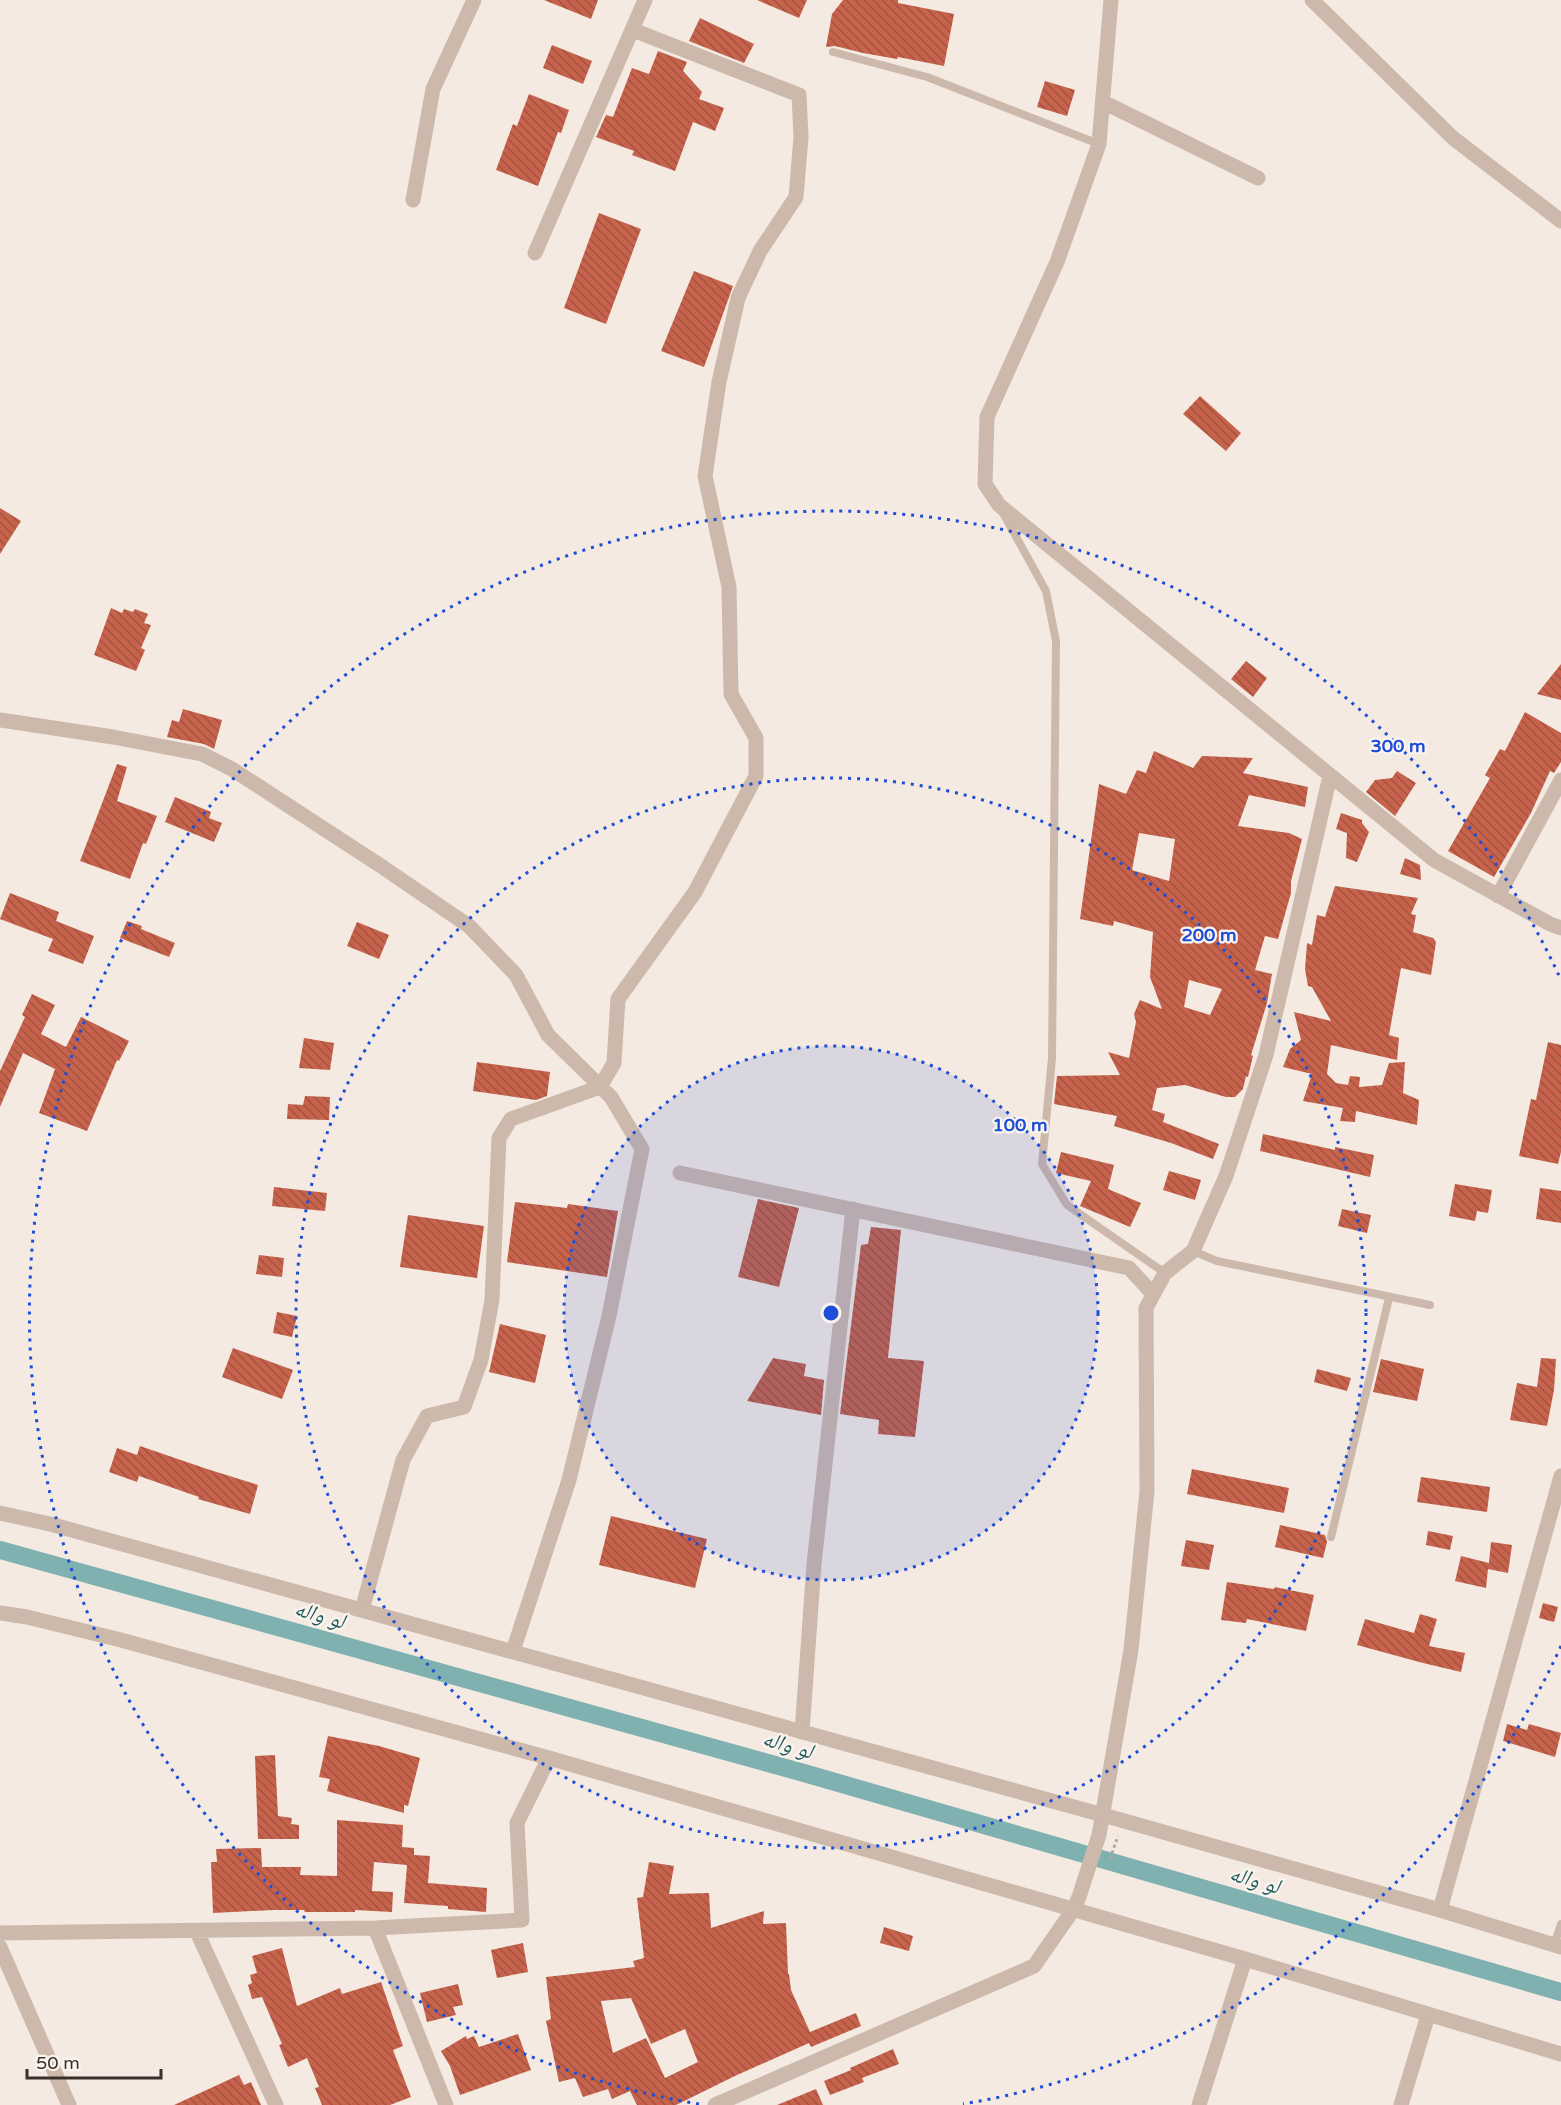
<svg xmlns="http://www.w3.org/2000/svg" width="1561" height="2105" viewBox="0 0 1561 2105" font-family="'Varela Round','Noto Naskh Arabic',sans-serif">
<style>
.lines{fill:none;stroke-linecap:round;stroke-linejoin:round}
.canal{stroke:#7fb1b0;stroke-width:18}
.building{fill:url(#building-back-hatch);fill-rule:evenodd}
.path{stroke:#b8a396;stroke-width:3;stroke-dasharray:3 3;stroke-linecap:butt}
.service{stroke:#ccb9ac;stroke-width:8}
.minor{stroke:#ccb9ac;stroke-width:15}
.tertiary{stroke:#ccb9ac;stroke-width:15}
.ring{fill:none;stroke:#1d4ed8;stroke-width:3;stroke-dasharray:3 6}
.labels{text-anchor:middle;stroke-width:4.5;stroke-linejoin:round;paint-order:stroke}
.water-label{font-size:22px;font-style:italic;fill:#1f5c5d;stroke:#fbf4ee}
.centre{fill:#1d4ed8;stroke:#fbf4ee;stroke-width:3}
.ring-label{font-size:18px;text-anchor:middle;font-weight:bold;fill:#1d4ed8;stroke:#fbf4ee;stroke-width:4.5;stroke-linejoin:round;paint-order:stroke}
</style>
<defs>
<pattern id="building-back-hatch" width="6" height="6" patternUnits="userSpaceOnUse" patternTransform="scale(1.5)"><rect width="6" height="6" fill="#c7634c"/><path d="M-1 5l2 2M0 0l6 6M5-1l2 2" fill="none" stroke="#a3523f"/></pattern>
</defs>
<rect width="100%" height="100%" fill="#f4eae1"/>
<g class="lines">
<!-- canal -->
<path class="canal" d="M0 1550 811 1775 1561 1992"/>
</g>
<!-- building -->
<path class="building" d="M544 0H598L591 19Z
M757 0H807L799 18Z
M843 0H898V3L954 14 944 66 898 57 897 59 863 53 835 46 826 47 832 14Z
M700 18 754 44 744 63 689 41Z
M552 45 592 61 583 84 543 68Z
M658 51 687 62 683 71 702 92 699 99 724 108 715 131 693 122 675 171 632 155 634 151 596 137 606 115 613 117 632 68 649 74Z
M1045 81 1075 90 1067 116 1037 107Z
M529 94 569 110 561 133 558 132 538 186 496 170 513 124 517 126Z
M599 213 641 229 606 324 564 308Z
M694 271 733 286 704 367 661 351Z
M1200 396 1241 433 1226 451 1183 414Z
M0 508 21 521 0 554Z
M111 608 122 613 124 609 133 612 135 609 148 614 144 623 151 625 141 648 145 650 136 671 94 655Z
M1246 661 1267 678 1253 697 1231 679Z
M1561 664V700L1537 694Z
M183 709 222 720 214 749 204 744 167 737 172 720 179 722Z
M1525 712 1561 733V762L1554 773 1550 771 1531 813 1494 877 1448 851 1490 778 1485 775 1500 749 1505 751Z
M1154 751 1193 768 1202 756 1253 758 1243 773 1308 787 1305 807 1249 795 1238 826 1289 833 1302 839 1291 881V893L1278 939 1265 936 1255 970 1272 974 1267 1003 1251 1055 1253 1056 1248 1077 1246 1076 1243 1089 1235 1097H1226L1185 1085 1157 1088 1152 1110 1165 1114 1163 1122 1219 1144 1213 1159 1171 1143 1114 1126 1117 1116 1054 1104 1057 1076 1120 1075 1108 1052 1129 1058 1136 1022 1134 1014 1140 1000 1162 1009 1150 977 1153 932 1114 921 1113 926 1080 919 1099 784 1126 794 1137 770 1146 773ZM1139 833 1175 839 1169 881 1132 870ZM1189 980 1222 989 1210 1015 1184 1007Z
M117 764 127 767 117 801 157 816 146 844 143 843 130 879 80 861Z
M1397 771 1416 783 1395 816 1366 792 1375 780 1392 778Z
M175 797 211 812 209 818 222 823 214 842 165 822Z
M1341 813 1362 820V823L1369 832 1357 862 1346 858 1347 833 1336 829Z
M1405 858 1420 865 1421 880 1400 874Z
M1335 886 1418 898 1411 914 1416 915 1413 932 1433 938 1436 942 1431 975 1401 968 1389 1035 1399 1038 1397 1060 1331 1045 1327 1074 1336 1083 1348 1085 1350 1076 1360 1077 1359 1087 1382 1085 1389 1063 1405 1062 1403 1093 1419 1100 1417 1125 1356 1111 1355 1122 1340 1121 1343 1108 1303 1101 1312 1074 1283 1067 1290 1049 1301 1040 1294 1012 1331 1021 1312 987 1308 986 1305 969 1307 943 1312 945 1317 915 1325 917Z
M10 893 59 912 56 921 94 936 83 964 48 951 53 939 0 919Z
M127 921 142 926 141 929 175 943 169 957 120 938Z
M357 922 389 935 379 959 347 946Z
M32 994 55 1005 41 1034 66 1047 81 1017 129 1041 119 1061 117 1060 87 1131 39 1113 55 1069 23 1053 0 1107V1071L25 1017 22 1015Z
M304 1038 334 1043 330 1070 299 1068Z
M1548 1042 1561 1045V1152L1558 1164 1519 1156 1531 1099 1536 1100Z
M477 1062 550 1072 547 1096 536 1100 473 1091Z
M305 1096 330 1097 329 1120 287 1119 288 1104 303 1105Z
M1263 1134 1335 1150V1147L1374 1155 1370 1177 1260 1151Z
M1061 1152 1114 1165 1108 1189 1141 1203 1130 1227 1080 1206 1091 1181 1056 1173Z
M1169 1171 1201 1180 1195 1200 1163 1190Z
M1455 1184 1492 1190 1488 1213 1477 1211 1475 1221 1449 1216Z
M274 1187 327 1193 325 1211 272 1206Z
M1540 1188 1561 1191V1223L1536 1219Z
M758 1199 799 1208 779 1287 738 1277Z
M515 1202 567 1208 568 1204 618 1211 607 1277 507 1262Z
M1342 1209 1371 1215 1367 1233 1338 1226Z
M408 1215 484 1226 477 1278 400 1267Z
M871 1227 901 1230 888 1358 924 1361 915 1437 878 1434 879 1420 840 1414 861 1245 868 1244Z
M259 1255 284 1258 282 1277 256 1274Z
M277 1312 297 1316 292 1337 273 1333Z
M500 1324 546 1335 535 1383 489 1372Z
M233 1348 293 1370 282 1399 222 1377Z
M773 1358 806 1364 804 1376 824 1380 821 1415 747 1401Z
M1541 1358 1556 1359 1554 1390 1547 1426 1510 1420 1517 1383 1537 1387Z
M1381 1359 1424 1369 1417 1401 1373 1392Z
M1317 1369 1351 1378 1347 1391 1314 1382Z
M140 1446 207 1469 258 1485 250 1514 198 1499 199 1497 139 1476 137 1482 109 1472 117 1448 137 1455Z
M1192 1469 1289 1488 1284 1513 1187 1494Z
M1421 1477 1490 1487 1487 1512 1417 1502Z
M611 1516 707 1539 695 1588 599 1565Z
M1280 1525 1325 1535 1327 1542 1323 1558 1275 1547Z
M1428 1531 1453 1536 1450 1550 1426 1545Z
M1186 1540 1214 1545 1209 1570 1181 1566Z
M1491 1542 1512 1545 1508 1573 1488 1569 1486 1588 1455 1581 1461 1556 1489 1563Z
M1227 1582 1274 1589 1275 1587 1314 1595 1306 1631 1247 1619 1246 1623 1221 1620Z
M1543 1603 1558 1607 1554 1622 1539 1618Z
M1420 1614 1437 1619 1429 1646 1465 1653 1461 1672 1423 1663 1357 1645 1365 1619 1414 1633Z
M1507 1724 1527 1730 1529 1724 1561 1733 1555 1757 1503 1741Z
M328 1736 379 1746 420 1758 408 1806 404 1805V1813L327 1791 330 1779 319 1777Z
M275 1755 278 1816 292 1818 291 1824 299 1825V1839H258L255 1756Z
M337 1820 403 1825 402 1847 414 1848V1855L430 1856 428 1883 487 1888 486 1912 448 1909V1906L404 1903 407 1865 374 1862 372 1891 393 1892 392 1912 355 1910V1912H305L304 1910H273L213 1913 211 1862H217L216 1849 261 1848 262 1867H301L300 1875 337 1876Z
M649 1862 674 1866 669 1894 709 1893 711 1928 764 1911 763 1924 786 1923 788 1974H789L791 1990 810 2032 856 2013 861 2026 811 2047 809 2043 737 2075 676 2105H637L630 2091 612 2099 608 2089 583 2097 575 2078 559 2082 546 2021 551 2019 546 1977 635 1967 633 1961 644 1958 637 1898 643 1897ZM631 1998 651 2044 685 2029 698 2062 665 2078 646 2038 613 2053 601 2001Z
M884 1927 913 1936 909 1951 880 1943Z
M523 1943 528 1972 497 1978 491 1950Z
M282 1948 297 2006 340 1988 342 1994 381 1982 403 2046 393 2050 411 2097 390 2105H322L315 2088 319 2087 307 2058 288 2067 279 2045 282 2044 262 1997 252 1999 248 1985 252 1983 250 1975 257 1973 252 1956Z
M458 1984 463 2005 453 2007 456 2015 427 2022 420 1993Z
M518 2034 531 2070 460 2095 450 2066 441 2051 466 2036 467 2039 474 2036 479 2047Z
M893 2049 899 2064 862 2078 864 2082 830 2095 824 2081 851 2070 850 2068Z
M239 2075 244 2085 251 2082 261 2105H174Z
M816 2089 823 2105H777Z"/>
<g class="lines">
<!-- path -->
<path class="path" d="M1110 1859 1118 1836"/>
<!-- service -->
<path class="service" d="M833 52 927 77 1099 144
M1003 513 1046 591 1056 641 1052 1058 1042 1164 1067 1205 1165 1273
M1193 1251 1217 1261 1430 1305
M1331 1537 1389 1298
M1554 1945 1561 1924"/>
<!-- minor -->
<path class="minor" d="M1111 0 1099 144 1057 262 987 417 985 484 999 505 1434 860 1550 924 1561 928
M1103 102 1258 178
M413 200 433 89 474 0
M535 253 645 0
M0 720 113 737 202 754 232 769 381 866 469 926 516 975 548 1035 611 1097 642 1149 609 1316 569 1480 513 1651
M1498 896 1561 780
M680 1173 1129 1268 1153 1294
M362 1610 403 1460 427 1416 464 1407 481 1360 492 1300 499 1138 511 1119 600 1087 614 1063 618 999 695 892 756 776V738L731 694 729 587 705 476 719 382 738 298 760 251 796 197 801 137 799 95 633 30
M802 1732 814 1564 853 1209
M1440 1910 1561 1476
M375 1928 446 2105
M197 1932 276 2105
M0 1933 375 1928 522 1920 517 1823 549 1758
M0 1947 69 2105
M715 2105 1034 1966 1073 1910 1079 1897 1099 1835 1131 1650 1147 1491 1146 1308 1165 1273 1193 1251 1226 1176 1266 1055 1330 776
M1199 2105 1245 1959
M1401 2105 1428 2015"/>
<!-- tertiary -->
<path class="tertiary" d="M1312 0 1453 138 1561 221
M0 1513 50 1524 1103 1815 1440 1910 1561 1947
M0 1613 27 1617 121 1640 549 1758 1245 1959 1561 2054"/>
</g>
<!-- distance rings -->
<circle cx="831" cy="1313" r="267" fill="#1d4ed8" fill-opacity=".12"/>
<g class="ring">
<circle cx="831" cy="1313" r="267"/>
<circle cx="831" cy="1313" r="535"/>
<path d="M1561 1646A802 802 0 0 1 963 2104M699 2104A802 802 0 1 1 1561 980"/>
</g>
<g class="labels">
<!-- water labels -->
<g class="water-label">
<text transform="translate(320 1614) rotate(16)" y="8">لو واله</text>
<text transform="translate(788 1744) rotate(16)" y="8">لو واله</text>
<text transform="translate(1255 1879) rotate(16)" y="8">لو واله</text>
</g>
</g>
<circle cx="831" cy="1313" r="9" class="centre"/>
<g class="ring-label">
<text x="1398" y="752">300 m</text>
<text x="1209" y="941">200 m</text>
<text x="1020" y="1131">100 m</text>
</g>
<!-- scale -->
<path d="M27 2069v9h134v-9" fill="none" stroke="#3a2f2b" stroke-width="3"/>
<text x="36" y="2069" font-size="18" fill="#3a2f2b" stroke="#fbf4ee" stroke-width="4.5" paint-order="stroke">50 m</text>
</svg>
